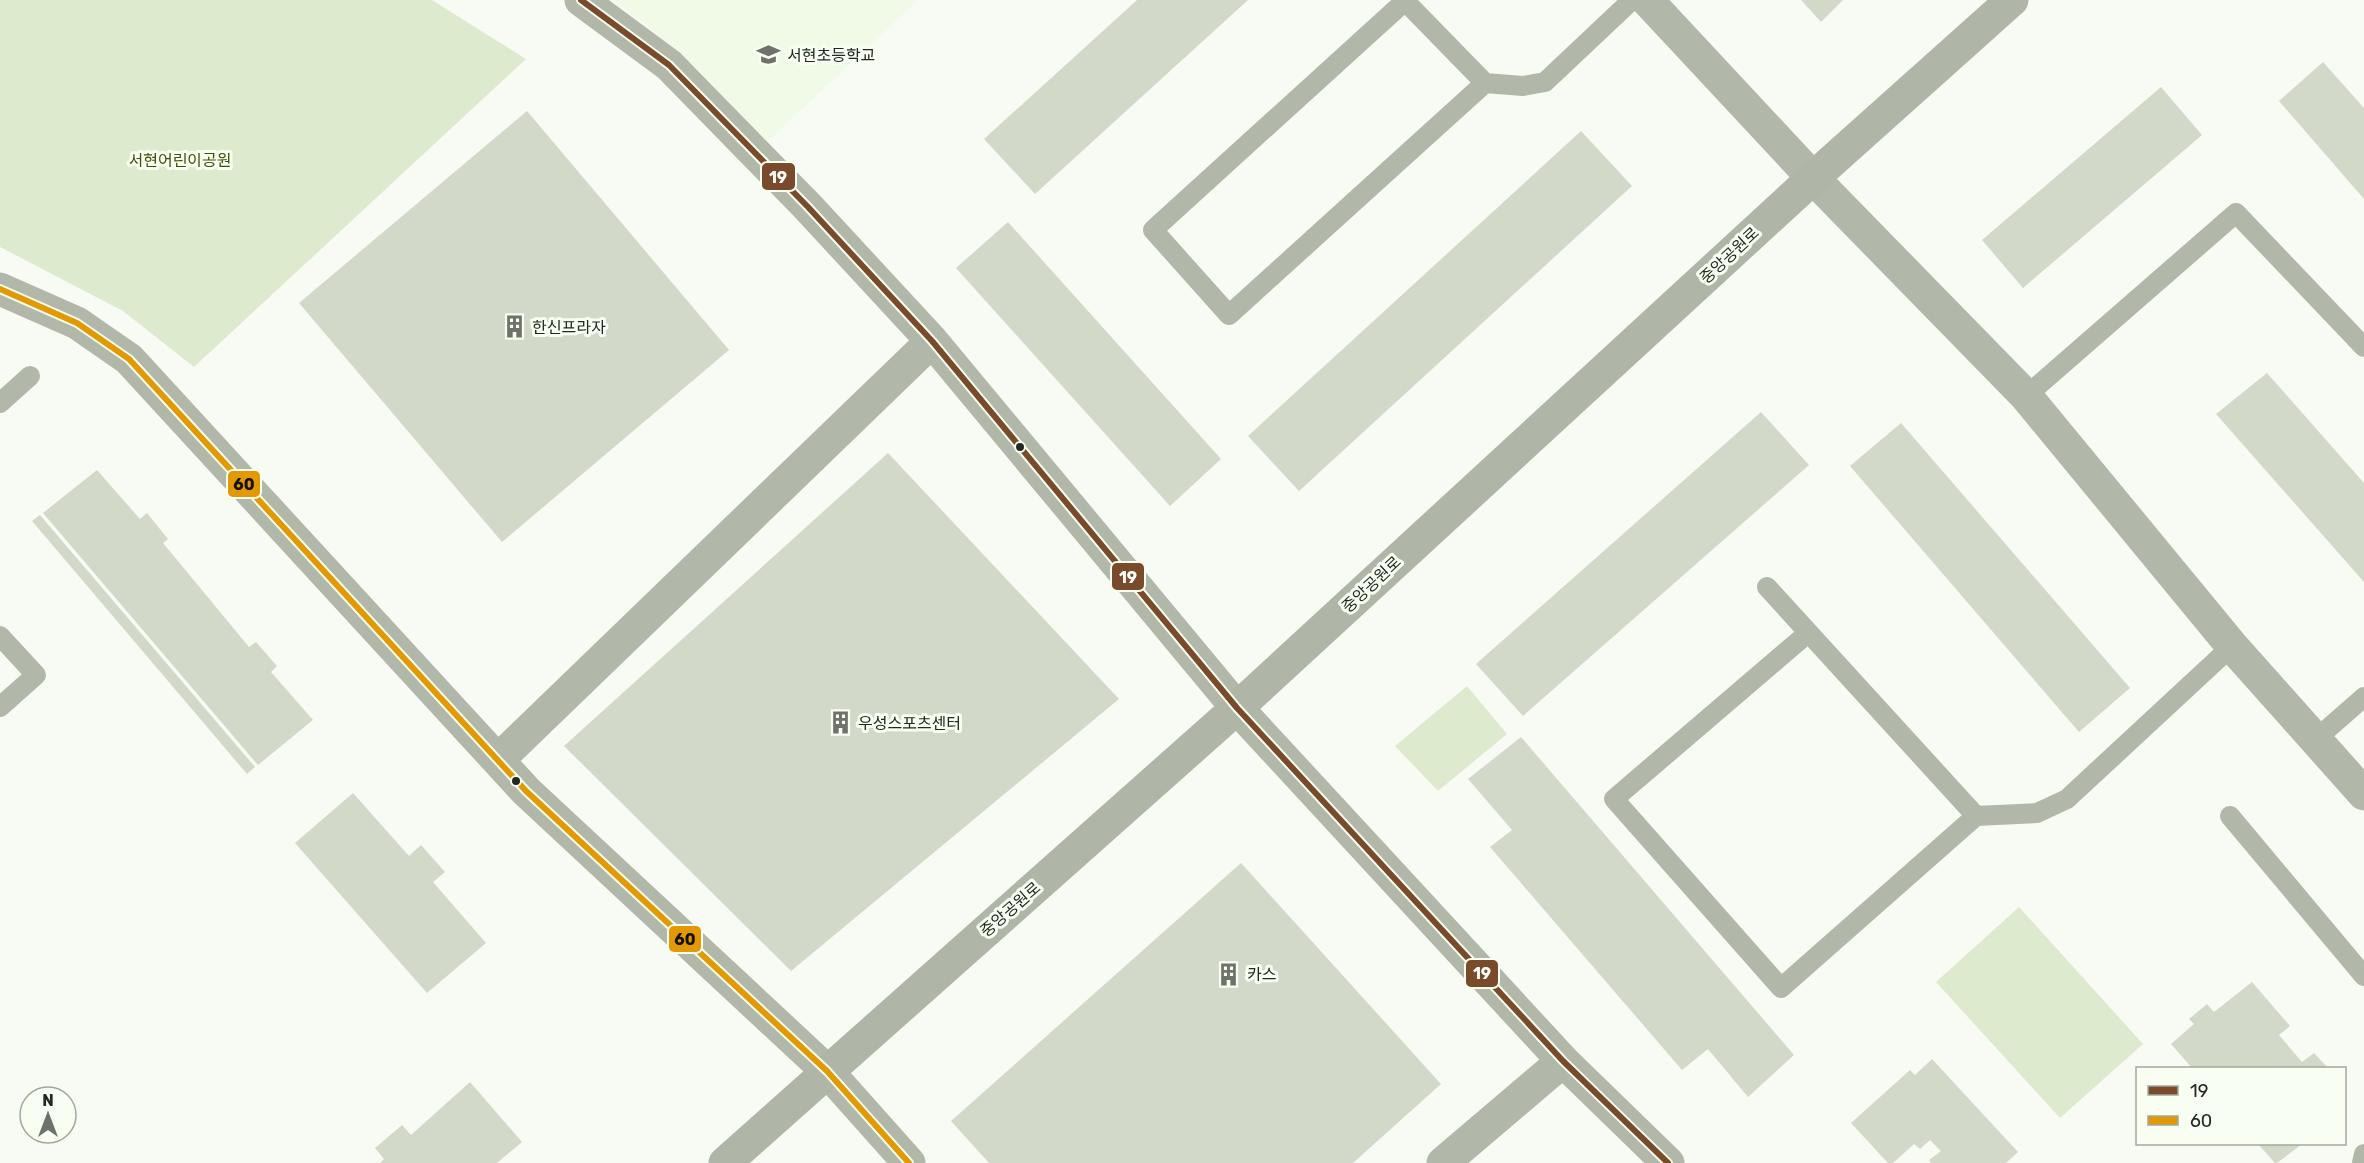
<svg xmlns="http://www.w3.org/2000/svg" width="2364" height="1163" viewBox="0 0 2364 1163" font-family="Rubik,'Noto Sans KR',sans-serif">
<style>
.built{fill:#f1fae7}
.green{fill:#ddeace}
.building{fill:#d2d9c9}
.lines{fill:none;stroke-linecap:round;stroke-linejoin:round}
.lane{stroke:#b1b8a9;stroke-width:20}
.street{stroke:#b1b8a9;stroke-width:33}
.secondary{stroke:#b0b6a7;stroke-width:33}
.bus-1-casing{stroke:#f8fef1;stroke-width:10}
.bus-2-casing{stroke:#f8fef1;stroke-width:10}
.bus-1{stroke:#7a4b2a;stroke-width:6}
.bus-2{stroke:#e29903;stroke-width:6}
.bus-dot{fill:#242820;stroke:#f8fef1;stroke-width:2}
.labels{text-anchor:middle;stroke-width:6;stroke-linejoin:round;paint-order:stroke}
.poi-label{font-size:16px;fill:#242820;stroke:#f8fef1;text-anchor:start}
.park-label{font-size:16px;fill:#385304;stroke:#f8fef1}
.street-label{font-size:16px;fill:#242820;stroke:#f8fef1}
.line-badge{stroke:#f8fef1;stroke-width:2}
.badge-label{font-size:16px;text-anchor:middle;font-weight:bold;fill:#fff}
.pale-badge-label{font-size:16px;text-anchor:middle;font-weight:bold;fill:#111}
</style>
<rect width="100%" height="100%" fill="#f8fbf4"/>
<!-- built -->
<path class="built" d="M613 0H918L765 144 713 86 644 23Z"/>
<!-- green -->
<path class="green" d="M0 0H432L526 59 194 367 123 311 0 247Z
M1467 686 1507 734 1438 791 1395 746Z
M2019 907 2143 1044 2060 1118 1936 982Z"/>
<!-- building -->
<path class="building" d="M1137 0H1248L1035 194 984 139Z
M1801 0H1843L1821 22Z
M2323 62 2364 108V199L2279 101Z
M2161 87 2202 135 2023 288 1982 240Z
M527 111 729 350 502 542 299 303Z
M1581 131 1632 186 1299 491 1248 436Z
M1008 222 1221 459 1170 506 956 268Z
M2267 373 2364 483V582L2216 414Z
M1761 412 1809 465 1523 716 1476 664Z
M1901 423 2130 688 2079 732 1850 466Z
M888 453 1119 699 791 971 564 746Z
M97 470 140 519 147 513 168 539 163 543 249 647 256 642 277 666 271 672 313 720 258 765 43 513Z
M40 515 255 767 247 774 32 521Z
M1521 737 1794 1055 1748 1097 1708 1049 1682 1070 1490 847 1512 830 1468 779Z
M353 793 409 856 421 845 445 872 433 882 486 943 427 993 295 843Z
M1241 863 1441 1084 1353 1163H989L951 1121Z
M2252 982 2290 1026 2279 1035 2302 1062 2314 1053 2328 1068H2192L2171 1044 2194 1024 2189 1019 2207 1004 2214 1012Z
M1932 1059 2018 1152 2006 1163H1931L1929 1160 1941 1151 1930 1140 1920 1149 1914 1144 1893 1163H1888L1851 1123 1910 1070 1915 1075Z
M470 1082 522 1142 497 1163H380L384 1159 375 1148 402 1125 411 1135Z
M2258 1144H2302L2277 1163H2275Z"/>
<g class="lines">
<!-- lane -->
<path class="lane" d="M1485 83 1229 315 1153 230 1405 1 1485 83 1523 86 1545 82 1632 0
M2026 396 2236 213 2364 347
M0 403 30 376
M1767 587 1976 816 2037 813 2067 799 2232 646
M1808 633 1614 799 1781 988 1976 816
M0 636 36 675 0 707
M2316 739 2364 697
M2230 816 2364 976
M2362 1163 2364 1154"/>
<!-- street -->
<path class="street" d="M581 0 669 65 808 207 932 341 1237 708 1563 1061 1668 1163
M1647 0 1813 178 2026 396 2232 646 2364 794
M0 289 77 323 129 359 526 791 827 1071 909 1163
M498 760 932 341
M1443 1163 1563 1061"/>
<!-- secondary -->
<path class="secondary" d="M725 1163 1237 708 1813 178 2012 0"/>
<defs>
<path id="bus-1" d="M581 0 669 65 808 207 932 341 1237 708 1563 1061 1668 1163"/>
<path id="bus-2" d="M0 289 77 323 129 359 526 791 827 1071 909 1163"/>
</defs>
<!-- bus-1 casing -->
<use href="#bus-1" class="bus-1-casing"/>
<!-- bus-2 casing -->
<use href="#bus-2" class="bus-2-casing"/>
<!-- bus-1 -->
<use href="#bus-1" class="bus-1"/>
<!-- bus-2 -->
<use href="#bus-2" class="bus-2"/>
</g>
<!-- icons -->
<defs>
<symbol id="school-bare" viewBox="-9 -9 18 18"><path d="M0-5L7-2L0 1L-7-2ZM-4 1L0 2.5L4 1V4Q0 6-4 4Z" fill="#6e726a" stroke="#f8fef1" stroke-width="2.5" paint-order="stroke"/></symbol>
<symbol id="building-bare" viewBox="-9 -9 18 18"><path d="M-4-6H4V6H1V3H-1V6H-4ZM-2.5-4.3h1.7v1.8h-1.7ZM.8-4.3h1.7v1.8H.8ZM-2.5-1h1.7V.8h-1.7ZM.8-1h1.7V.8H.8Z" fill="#6e726a" stroke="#f8fef1" stroke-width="2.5" paint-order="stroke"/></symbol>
</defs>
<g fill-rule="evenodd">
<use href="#school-bare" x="752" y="38" width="33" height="33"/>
<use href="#building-bare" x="498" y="310" width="33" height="33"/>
<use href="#building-bare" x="824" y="706" width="33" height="33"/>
<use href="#building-bare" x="1212" y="958" width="33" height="33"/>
</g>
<!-- markers -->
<g class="bus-dot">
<circle cx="1020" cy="447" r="5"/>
<circle cx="516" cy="781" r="5"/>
</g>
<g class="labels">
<!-- poi labels -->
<g class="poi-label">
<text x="787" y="61">서현초등학교</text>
<text x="532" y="333">한신프라자</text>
<text x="858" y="729">우성스포츠센터</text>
<text x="1247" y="980">카스</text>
</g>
<!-- park labels -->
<g class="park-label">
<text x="180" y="166">서현어린이공원</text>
</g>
<!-- street labels -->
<g class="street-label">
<text transform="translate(1729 255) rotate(-43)" y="6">중앙공원로</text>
<text transform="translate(1371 584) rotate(-43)" y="6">중앙공원로</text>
<text transform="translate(1010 909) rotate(-41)" y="6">중앙공원로</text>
</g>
</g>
<g class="line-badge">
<rect x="761" y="162" width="35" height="29" rx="6" fill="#7a4b2a"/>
<rect x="227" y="470" width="34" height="28" rx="6" fill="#e29903"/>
<rect x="1111" y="562" width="34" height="29" rx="6" fill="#7a4b2a"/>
<rect x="668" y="925" width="34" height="28" rx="6" fill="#e29903"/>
<rect x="1465" y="959" width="34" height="29" rx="6" fill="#7a4b2a"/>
</g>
<g class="badge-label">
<text x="778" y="183">19</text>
<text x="1128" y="583">19</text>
<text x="1482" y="979">19</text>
</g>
<g class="pale-badge-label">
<text x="244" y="490">60</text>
<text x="685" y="945">60</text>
</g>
<!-- legend -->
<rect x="2136" y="1067" width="210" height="78" fill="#f8fef1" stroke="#a3a89d" stroke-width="1.5"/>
<rect x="2148" y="1086" width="30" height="9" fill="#7a4b2a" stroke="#a3a89d" stroke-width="1.5"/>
<text x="2190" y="1097" font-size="18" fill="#242820">19</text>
<rect x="2148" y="1116" width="30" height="9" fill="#e29903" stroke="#a3a89d" stroke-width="1.5"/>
<text x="2190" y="1127" font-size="18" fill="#242820">60</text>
<!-- north arrow -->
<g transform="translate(48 1115)"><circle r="28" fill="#f8fef1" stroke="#a3a89d" stroke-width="1.5"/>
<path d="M0-4.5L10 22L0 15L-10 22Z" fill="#6e726a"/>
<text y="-9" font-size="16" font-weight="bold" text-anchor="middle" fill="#242820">N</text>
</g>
</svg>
